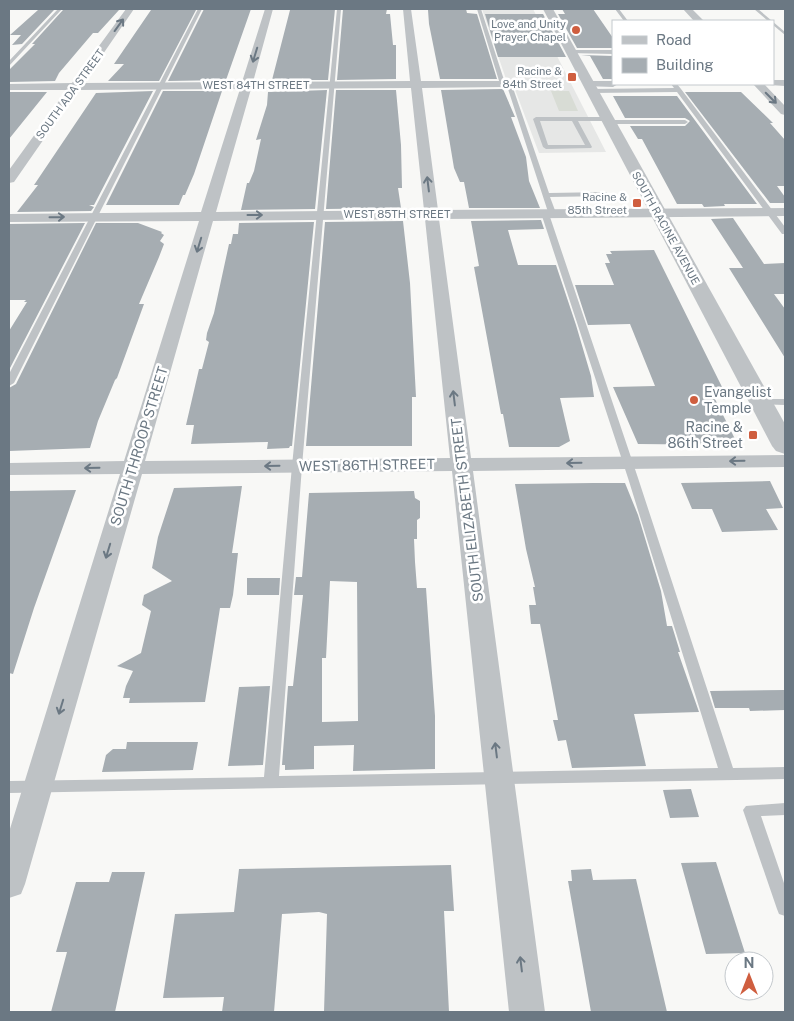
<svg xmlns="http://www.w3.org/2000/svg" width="794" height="1021" viewBox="0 0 794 1021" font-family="'Public Sans',sans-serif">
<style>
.built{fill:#e6e7e6}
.green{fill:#d8dcd5}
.building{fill:#a6adb2;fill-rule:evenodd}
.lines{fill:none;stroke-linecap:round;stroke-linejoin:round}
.service{fill:#bec2c5;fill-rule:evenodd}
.minor{fill:#bec2c5;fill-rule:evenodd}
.tertiary{fill:#bec2c5;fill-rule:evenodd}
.oneway{stroke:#6b7883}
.poi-dot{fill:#cf5e3f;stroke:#fff;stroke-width:2}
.labels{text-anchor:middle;stroke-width:5;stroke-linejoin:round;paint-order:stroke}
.far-poi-label{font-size:11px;fill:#6b7883;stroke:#fff;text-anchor:end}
.far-street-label{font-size:11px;fill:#6b7883;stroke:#fff}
.poi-label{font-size:14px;fill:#6b7883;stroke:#fff;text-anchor:start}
.street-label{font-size:14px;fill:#6b7883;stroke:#fff}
</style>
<rect width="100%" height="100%" fill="#f8f8f6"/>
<!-- built -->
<path class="built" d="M482 9H533L606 152 539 153 514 87 507 82Z"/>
<!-- green -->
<path class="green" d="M551 91H569L578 111H559Z"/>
<!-- building -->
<path class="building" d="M204 9H251L226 80 168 81Z
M292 9H335L328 80H272L290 10Z
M343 9H387L386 14H390L393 45H396V79L337 80Z
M431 9H466L467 13 477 14 497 79H440L429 24 428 10Z
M562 9H593L613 38V48H577L558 14H565Z
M38 10H54L22 44 12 45 21 35H10Z
M63 10H119L98 33H93L59 73 55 81 9 82V70L35 44H32Z
M151 10H196L159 81H108L124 64H114Z
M485 14H543L566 57H498Z
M581 55 613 56V79H603L590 56Z
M503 89 515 117H511L526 157 529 181 540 208H469L464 182H460L454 168 441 90Z
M327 90 315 209 241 210 247 183H249L254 171 261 139 256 140 267 105 268 92Z
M336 90H396L401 145 402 188H398L401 208 326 209Z
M153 91 94 205H89L94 207 91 211 17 212 38 185H34L96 93Z
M163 91H222L194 174 185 195H183L179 205H106Z
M9 92H47L9 139Z
M685 92H741L773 123H770L785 140V186H777L785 197V203H770Z
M613 96H677L757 204H724L725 206 704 207 702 204H677L642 139H638L630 126H685L690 121 685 118H625Z
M733 218 764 264 785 263V294H774L785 309V358L729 268H743L711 219Z
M541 220 544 229 508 230 518 265H556L576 325 591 376 594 397 560 398 570 441 559 447H509L503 414H501L474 267 479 266 471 221Z
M403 221 410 283 416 397H412V446H306L325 222Z
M314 222 292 446H290L289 448 267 449 268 442 191 444 194 425H186L199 369H202L209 342 206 340 207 333 214 313 229 244H231L233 234H238L239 223Z
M85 223 9 370V331L27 302H24L26 300H9V224Z
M96 223H138L162 232 161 233 164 235 160 241 164 244 159 257 139 304H144L117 378 115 380 98 421 90 448 9 451V388L16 384Z
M654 250 726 395H713L738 445 638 444 613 387 655 386 630 324 588 325 575 285H614L605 263H610L606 254H612L610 251Z
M770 481 783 508 766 509 778 530 722 532 712 509H692L681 483Z
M593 483H625L638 515 661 591 667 626H672L680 652H678L699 712 634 714 646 766 572 768 566 740 558 741 553 720H558L540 624H531L529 605H536L533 587H535L526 549 515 484Z
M242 486 232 553H238L233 595 230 608H220L205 702 129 703 130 698H123L126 686 133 671 117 666 141 653 151 611 142 605 144 595 172 581 152 568 158 537 174 488Z
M76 490 34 608 13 674 9 673V491Z
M414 491 415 498 420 501V518L417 520V539H414L415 562 417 588H426L435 716V769L353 771 354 745 314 746V769L285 770V765H282L288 686H293L303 595H294L296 577H302L309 493ZM330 581 357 582 358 721 322 722V658H326Z
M247 578H280L279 595H247Z
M270 686 263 765 228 766 239 687Z
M785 690V710L750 711 749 708H715L710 691Z
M127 742H198L193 770 102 772 106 755 113 749H126Z
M691 789 699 817 670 818 663 790Z
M716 862 745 953 706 954 681 863Z
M451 865 454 911H444L449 1012H324L327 914 319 912 282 914 274 1012H222L224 997 163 998 175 914 234 912 239 869Z
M591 869 593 880 636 879 667 1012H591L568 881H572L571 870Z
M112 872H145L115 1012H51L67 952H56L76 882H109Z"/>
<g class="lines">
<!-- service -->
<path class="service" d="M58 9H62L9 66V61Z
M198 9H202L14 383 9 386V374Z
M337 9H341L302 466 279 776 718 768 628 478 541 213 545 211 548 212 508 89 500 84 477 9H481L505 83 513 88 549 193 606 192 609 194 606 196 550 197 556 213 552 215 549 214 638 478 733 768 785 767V779L9 793V781L264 777 292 466Z
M615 9H619L628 21H624Z
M754 9H758L785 32V35L773 25V21H768Z
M571 50H613V54L569 53Z
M671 84H677L681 89 785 227V234H782L677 92 592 93 589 91 592 89 674 88Z
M536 117H607L609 120H685L688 122 685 124H609L607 123V121H578L592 147 591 148 546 149 543 147 533 119ZM540 121H572L585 145H548Z
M761 399H785V405L758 404 756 402 758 400Z
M785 803V815L761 816 785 886V916L779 914 777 909 743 810 746 806Z"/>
<!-- minor -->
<path class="minor" d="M126 9H134L83 83 242 82 265 9H273L253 82 410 81 403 9H411L421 81H503L508 84 503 87 422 88 438 210 785 208V216L439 219 471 458 785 455V467L473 471 545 1012H509L452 471 142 474 25 884 21 894 9 898V832L120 474 9 475V463L124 461 199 221 9 222V214L201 212 240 89 78 90 14 182 9 183V170L67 90H9V84L72 83ZM411 88 424 210 216 212 251 89ZM425 219 450 458 145 461 213 221Z
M683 9H692L704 21H694Z
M773 80H785V86L769 85 768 84H773Z
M588 81H613V84H618L613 87 584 86 583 84 584 82Z
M753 84H764L785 106V115L781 114Z"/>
<!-- tertiary -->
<path class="tertiary" d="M543 9H553L785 424V454L776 451 772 446Z"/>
</g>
<!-- one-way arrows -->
<defs><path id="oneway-shaft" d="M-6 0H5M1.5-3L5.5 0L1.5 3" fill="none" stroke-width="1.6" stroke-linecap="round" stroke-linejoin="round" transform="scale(1.25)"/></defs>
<g class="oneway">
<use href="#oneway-shaft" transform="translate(119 25) rotate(-54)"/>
<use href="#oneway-shaft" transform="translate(255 55) rotate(107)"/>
<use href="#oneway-shaft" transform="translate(771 98) rotate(45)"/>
<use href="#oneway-shaft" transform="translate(428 184) rotate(-97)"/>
<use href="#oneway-shaft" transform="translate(255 215)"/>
<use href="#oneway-shaft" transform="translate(57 217) rotate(-1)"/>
<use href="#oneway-shaft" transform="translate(199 245) rotate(107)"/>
<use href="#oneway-shaft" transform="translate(454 398) rotate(-97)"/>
<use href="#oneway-shaft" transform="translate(737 461) rotate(179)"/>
<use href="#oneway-shaft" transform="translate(574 463) rotate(179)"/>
<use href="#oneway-shaft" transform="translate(272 466) rotate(179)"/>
<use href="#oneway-shaft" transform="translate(92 468) rotate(179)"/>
<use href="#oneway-shaft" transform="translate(108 551) rotate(107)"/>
<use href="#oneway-shaft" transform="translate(61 707) rotate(107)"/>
<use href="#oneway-shaft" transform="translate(496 750) rotate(-97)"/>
<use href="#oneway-shaft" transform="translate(521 964) rotate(-97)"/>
</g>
<!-- markers -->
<g class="poi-dot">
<circle cx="576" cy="30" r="5"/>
<rect x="567" y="72" width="10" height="10" rx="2.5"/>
<rect x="632" y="198" width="10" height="10" rx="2.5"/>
<circle cx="694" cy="400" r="5"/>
<rect x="748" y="430" width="10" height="10" rx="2.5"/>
</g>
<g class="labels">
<!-- far-poi labels -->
<g class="far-poi-label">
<text x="566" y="28">Love and Unity<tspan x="566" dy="13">Prayer Chapel</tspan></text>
<text x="562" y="75">Racine &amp;<tspan x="562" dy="13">84th Street</tspan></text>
<text x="627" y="201">Racine &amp;<tspan x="627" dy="13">85th Street</tspan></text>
</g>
<!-- far-street labels -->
<g class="far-street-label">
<text x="256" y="89">WEST 84TH STREET</text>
<text transform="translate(70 94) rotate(-54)" y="4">SOUTH ADA STREET</text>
<text x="397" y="218">WEST 85TH STREET</text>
<text transform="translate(666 228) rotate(61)" y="4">SOUTH RACINE AVENUE</text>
</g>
<!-- poi labels -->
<g class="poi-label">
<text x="704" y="397">Evangelist<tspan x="704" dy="16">Temple</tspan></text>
<text x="743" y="432" text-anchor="end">Racine &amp;<tspan x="743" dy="16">86th Street</tspan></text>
</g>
<!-- street labels -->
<g class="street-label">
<text transform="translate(139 446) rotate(-73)" y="5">SOUTH THROOP STREET</text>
<text transform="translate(367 465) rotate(-1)" y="5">WEST 86TH STREET</text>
<text transform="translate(467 510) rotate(-97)" y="5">SOUTH ELIZABETH STREET</text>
</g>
</g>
<!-- border -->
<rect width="794" height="1021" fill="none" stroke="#6b7883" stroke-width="20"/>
<!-- legend -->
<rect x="612" y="20" width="162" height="65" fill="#ffffff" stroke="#c4c9cd"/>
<rect x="622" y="36" width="25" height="8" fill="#bec2c5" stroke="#c4c9cd"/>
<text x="656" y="45" font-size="15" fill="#6b7883">Road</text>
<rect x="622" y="58" width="25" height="15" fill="#a6adb2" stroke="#c4c9cd"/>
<text x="656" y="70" font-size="15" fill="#6b7883">Building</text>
<!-- north arrow -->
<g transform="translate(749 976)"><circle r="24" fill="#ffffff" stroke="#c4c9cd"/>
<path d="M0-4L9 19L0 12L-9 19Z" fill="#cf5e3f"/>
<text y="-8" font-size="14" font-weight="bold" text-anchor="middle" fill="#6b7883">N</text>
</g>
</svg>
